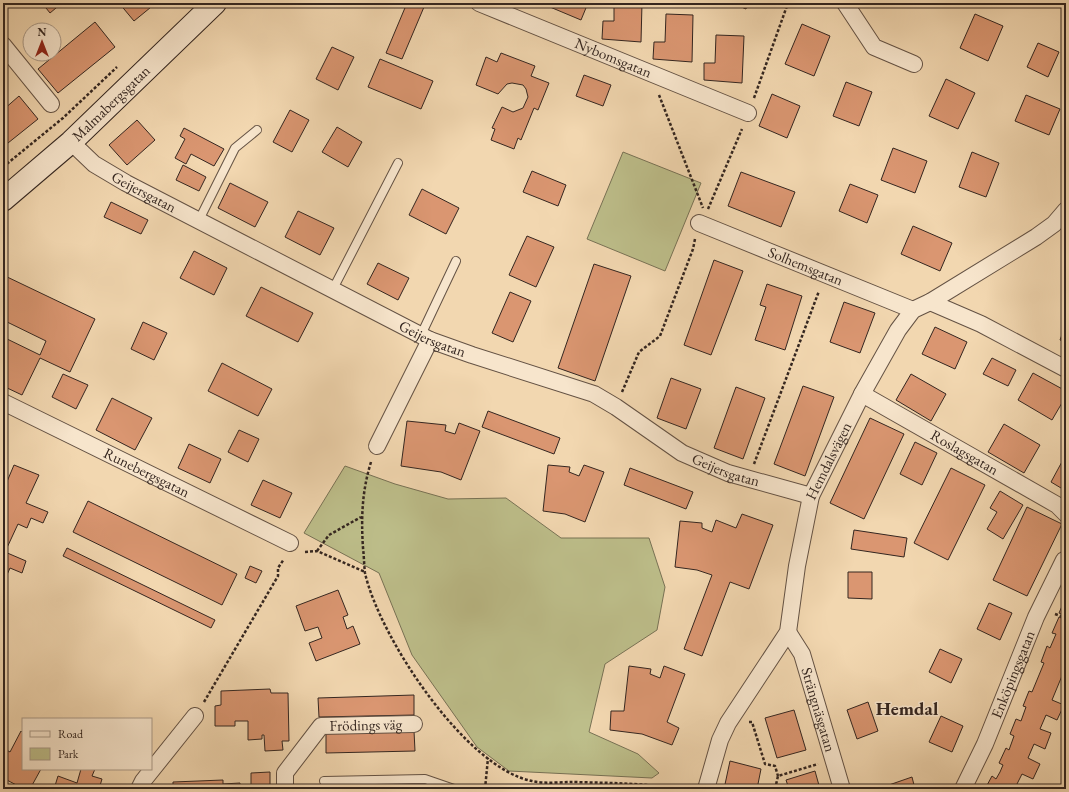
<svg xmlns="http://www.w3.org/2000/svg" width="1069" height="792" viewBox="0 0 1069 792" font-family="'EB Garamond',serif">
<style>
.green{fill:#bdbe8a;stroke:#787255}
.building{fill:#da9671;stroke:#342620}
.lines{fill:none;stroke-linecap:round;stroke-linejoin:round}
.lane-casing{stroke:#645244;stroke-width:10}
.street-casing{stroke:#645244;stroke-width:18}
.secondary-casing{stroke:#342620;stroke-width:24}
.path{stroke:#342620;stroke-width:2.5;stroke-dasharray:3 2;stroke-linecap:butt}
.lane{stroke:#f7e5cc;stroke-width:8}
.street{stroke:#f7e5cc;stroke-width:16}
.secondary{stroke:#f7e5cc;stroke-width:22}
.labels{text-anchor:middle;stroke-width:3;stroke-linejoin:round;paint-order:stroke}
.street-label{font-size:15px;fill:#342620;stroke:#f7e5cc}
.district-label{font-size:19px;font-weight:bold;fill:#342620;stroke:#f7e5cc}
</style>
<rect width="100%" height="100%" fill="#f2d7b0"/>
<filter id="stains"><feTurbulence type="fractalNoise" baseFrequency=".005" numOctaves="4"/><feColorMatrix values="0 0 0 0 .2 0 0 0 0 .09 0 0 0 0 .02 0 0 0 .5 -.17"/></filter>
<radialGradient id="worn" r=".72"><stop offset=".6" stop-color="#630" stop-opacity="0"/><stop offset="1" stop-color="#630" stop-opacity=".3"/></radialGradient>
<!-- green -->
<path class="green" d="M623 152 701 183 665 271 587 239Z
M345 466 395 484 448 499 506 498 561 538H649L665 587 657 630 605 664 589 732 638 754 659 773 652 778 509 771 477 747 412 655 379 573 304 533Z"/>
<!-- building -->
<path class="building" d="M42 3H62L50 13Z
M119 3H156L134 21Z
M407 3H415L424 7 402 59 386 53Z
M551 3H588L581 20 550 7Z
M614 3H642L641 42 602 39 603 21H614Z
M732 3H748L746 9Z
M666 14 693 15 692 62 653 59 654 42H665Z
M975 14 1003 26 988 61 960 48Z
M95 22 115 47 58 93 38 69Z
M802 24 830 36 814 76 785 64Z
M716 35 744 36 742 83 704 80V63H715Z
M1038 43 1059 52 1048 77 1027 67Z
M332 47 354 57 338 90 316 79Z
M501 53 535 66 531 76 549 83 538 110 534 108 521 140 518 138 514 149 491 140 495 129 492 128 502 107 513 112 523 108 528 97 526 89 523 85 512 83 507 84 498 94 476 85 486 57 497 62Z
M380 59 433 81 421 109 368 87Z
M584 75 611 85 603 106 576 96Z
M946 79 975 93 958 129 929 116Z
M846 82 872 92 859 126 833 116Z
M772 94 800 106 787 138 759 126Z
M1026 95 1060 109 1049 135 1015 121Z
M19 96 38 119 3 147V110Z
M290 110 309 120 292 152 273 142Z
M137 120 155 140 127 165 109 145Z
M337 127 362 142 348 167 322 152Z
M184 128 224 149 214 166 191 154 186 164 175 158 185 139 180 136Z
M893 148 927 161 915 193 881 180Z
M972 152 999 163 986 197 959 187Z
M183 165 206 177 199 191 176 180Z
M532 171 566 185 558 206 523 192Z
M741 172 795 192 781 227 728 206Z
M230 183 268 202 255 227 218 208Z
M850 184 878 195 867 223 839 211Z
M422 189 459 208 446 234 409 215Z
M111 202 148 220 141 234 104 217Z
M298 211 334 228 320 255 285 237Z
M913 226 952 243 940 271 901 254Z
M527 236 554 247 536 287 509 275Z
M194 251 227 268 214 295 180 278Z
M714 260 743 271 711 355 684 345Z
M378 263 409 278 398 300 367 284Z
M594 264 631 276 595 381 558 368Z
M3 275 95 319 70 372 40 358 22 395 3 386V337L40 355 46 341 3 320Z
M767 284 802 296 785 350 755 340 766 307 760 305Z
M261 287 313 313 298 342 246 316Z
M510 292 531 301 513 342 492 333Z
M844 302 875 313 860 353 830 342Z
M143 322 167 333 154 360 131 349Z
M1066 324V342L1060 340Z
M935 327 967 342 955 369 922 354Z
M992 358 1016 370 1008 386 983 374Z
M222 363 272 389 258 416 208 391Z
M1033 373 1066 391V396L1052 420 1018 400Z
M63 374 88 385 76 409 52 397Z
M911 374 946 394 931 421 896 400Z
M671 378 701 389 686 429 657 418Z
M803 386 834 397 805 476 774 464Z
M736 387 765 398 743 459 714 448Z
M112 398 152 418 135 450 96 430Z
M488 411 560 438 554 454 482 427Z
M870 418 904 434 864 519 830 503Z
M407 421 446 425 445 431 455 434 459 423 480 431 461 480 441 472 401 466Z
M1004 424 1040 445 1024 473 988 452Z
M239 430 259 439 248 462 228 452Z
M915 442 937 453 922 485 900 474Z
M189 444 221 459 210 483 178 468Z
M1064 458 1066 459V491L1051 482Z
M14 465 39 475 26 503 48 512 43 523 31 518 27 528 18 524 5 552 26 561 22 573 10 568 6 577 3 576V491Z
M548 465 570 467 569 472 579 476 584 465 604 472 585 522 565 514 543 511Z
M630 468 693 492 686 509 624 485Z
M951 468 985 485 948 560 914 543Z
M263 480 292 493 280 518 251 505Z
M1000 491 1023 505 1003 539 987 529 997 512 990 508Z
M88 501 237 574 222 605 73 532Z
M1027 507 1062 524 1027 596 993 580Z
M742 514 773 525 749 589 730 582 702 656 684 649 712 575 697 570 675 567 680 521 702 523V528L712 532 716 520 736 528Z
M854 530 907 538 904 557 851 549Z
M67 548 215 620 211 628 63 556Z
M250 566 262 571 256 583 245 578Z
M848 572H872V599L848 598Z
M338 590 348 615 343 617 347 629 353 626 360 644 316 661 309 643 322 638 318 627 305 631 296 606Z
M1066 597V616L1059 613Z
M989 603 1012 613 1000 640 977 629Z
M1059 617 1066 620V672L1064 671 1052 700 1064 705 1057 720 1046 715 1040 729 1051 733 1045 749 1034 744 1028 758 1040 764 1033 779 1022 774 1015 788 1017 789H985L992 776 996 779 1000 772 1003 765 999 763 1006 748 1009 750 1014 736 1010 734 1016 719 1021 721 1026 707 1023 706 1029 691 1032 692 1044 663 1041 662 1047 646 1050 648 1056 634 1052 633Z
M940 649 962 659 951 683 929 672Z
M629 666 651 669 650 674 660 678 664 666 685 674 667 722 679 728 672 745 642 734 610 730 611 711H624Z
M270 689 271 693H288L289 741H282L283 750 265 751 264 735H262V739L248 740V721H235V726H215V706L221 705V691Z
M414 695V715L319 717 318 698Z
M868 702 878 731 857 739 847 710Z
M794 710 806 750 777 758 765 718Z
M941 716 963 726 952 752 929 742Z
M21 731 23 733V769H41L30 789H24L3 778V748L10 752Z
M414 731 415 751 326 753V733Z
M730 761 761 769 757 789H724Z
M81 769H95L92 776 102 779 99 789H54L58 776 77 783Z
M815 771 820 789H789L786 780Z
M270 772V789H251V773Z
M912 777 915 789H887L886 786Z
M223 780V784L240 783V789H173V782Z"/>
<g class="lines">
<defs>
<path id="lane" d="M199 220 235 148 257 130
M333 289 398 163
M421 335 456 261
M324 781 425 779 454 789"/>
<g id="street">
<path id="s1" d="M479 3 748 113"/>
<path d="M845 3 874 47 914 64"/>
<path d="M3 45 51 104"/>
<path id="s2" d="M71 142 94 164 126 183 430 340 472 355 594 394 616 407 682 453 728 473 811 496"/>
<path id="s3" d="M699 223 913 310"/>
<path d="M930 302 981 324 1066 369"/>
<path id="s4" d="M862 394 1057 505 1066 514"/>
<path id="s5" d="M3 402 290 543"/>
<path d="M377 446 430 340"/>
<path id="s6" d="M788 632 802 654 842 789"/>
<path d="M139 789 143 781 195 716"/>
<path id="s7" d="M285 789V773L321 726 414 724"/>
<path id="s8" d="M706 789 720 740 728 723 788 632 797 566 811 496 862 394 898 330 913 310 930 302 1036 237 1054 224 1066 210"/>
<path id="s9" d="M963 789 985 744 1036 617 1064 560"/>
</g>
<g id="secondary">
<path id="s10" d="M3 200 71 142 215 3"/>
</g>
</defs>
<!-- lane casing -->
<use href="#lane" class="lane-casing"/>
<!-- street casing -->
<use href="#street" class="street-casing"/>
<!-- secondary casing -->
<use href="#secondary" class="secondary-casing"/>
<!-- path -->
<path class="path" d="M659 95 703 208
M754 98 788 3
M3 167 63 118 117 67
M708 209 742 129
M622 392 639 352 660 336 693 249 695 239
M371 462C362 491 361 518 363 548 364 556 364 565 365 573 379 636 465 768 532 781 545 784 561 782 574 782 610 783 644 783 679 789
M754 464 819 291
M317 551 329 535 361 517
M305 552 317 551 365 572
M1055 614 1066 618
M204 702 278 576V568L284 559
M749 722H752L765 764 775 766 778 776
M485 789 488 758
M775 789 778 776 818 764"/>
<!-- lane -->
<use href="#lane" class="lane"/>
<!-- street -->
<use href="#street" class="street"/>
<!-- secondary -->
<use href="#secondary" class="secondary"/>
</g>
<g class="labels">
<!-- street labels -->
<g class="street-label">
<text dy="5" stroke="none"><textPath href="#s1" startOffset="145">Nybomsgatan</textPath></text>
<text dy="5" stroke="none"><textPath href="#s10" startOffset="145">Malmabergsgatan</textPath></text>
<text dy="5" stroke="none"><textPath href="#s2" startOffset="89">Geijersgatan</textPath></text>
<text dy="5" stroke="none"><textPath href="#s3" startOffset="115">Solhemsgatan</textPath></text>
<text dy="5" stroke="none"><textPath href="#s2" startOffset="413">Geijersgatan</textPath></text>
<text dy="5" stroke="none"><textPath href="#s4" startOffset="118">Roslagsgatan</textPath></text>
<text dy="5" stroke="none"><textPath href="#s8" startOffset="356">Hemdalsvägen</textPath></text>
<text dy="5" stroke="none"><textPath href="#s2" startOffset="737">Geijersgatan</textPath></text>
<text dy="5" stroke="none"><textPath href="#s5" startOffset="160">Runebergsgatan</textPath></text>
<text dy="5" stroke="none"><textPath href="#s9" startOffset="125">Enköpingsgatan</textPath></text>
<text dy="5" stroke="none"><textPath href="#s6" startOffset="84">Strängnäsgatan</textPath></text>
<text dy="5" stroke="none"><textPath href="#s7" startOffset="120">Frödings väg</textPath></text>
</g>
<!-- district labels -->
<g class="district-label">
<text x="907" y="715">Hemdal</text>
</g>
</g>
<!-- margin -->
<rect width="1069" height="792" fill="none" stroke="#f2d7b0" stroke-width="16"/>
<rect x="4" y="4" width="1061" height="784" fill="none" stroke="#342620" stroke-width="2"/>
<rect x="8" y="8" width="1053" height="776" fill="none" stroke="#342620"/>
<!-- legend -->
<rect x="22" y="718" width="130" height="52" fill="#f7e5cc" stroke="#a99987"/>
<rect x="30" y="731" width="20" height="6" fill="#f7e5cc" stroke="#a99987"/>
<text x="58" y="738" font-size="12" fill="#342620">Road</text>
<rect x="30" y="748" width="20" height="12" fill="#bdbe8a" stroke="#a99987"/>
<text x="58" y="758" font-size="12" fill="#342620">Park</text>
<!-- north arrow -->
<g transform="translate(42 42)"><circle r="19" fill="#f7e5cc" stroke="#a99987"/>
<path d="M0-3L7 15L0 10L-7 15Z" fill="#8f2418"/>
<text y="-6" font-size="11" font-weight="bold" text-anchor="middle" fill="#342620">N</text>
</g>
<rect width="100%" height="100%" filter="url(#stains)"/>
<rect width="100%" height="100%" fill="url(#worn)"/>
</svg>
